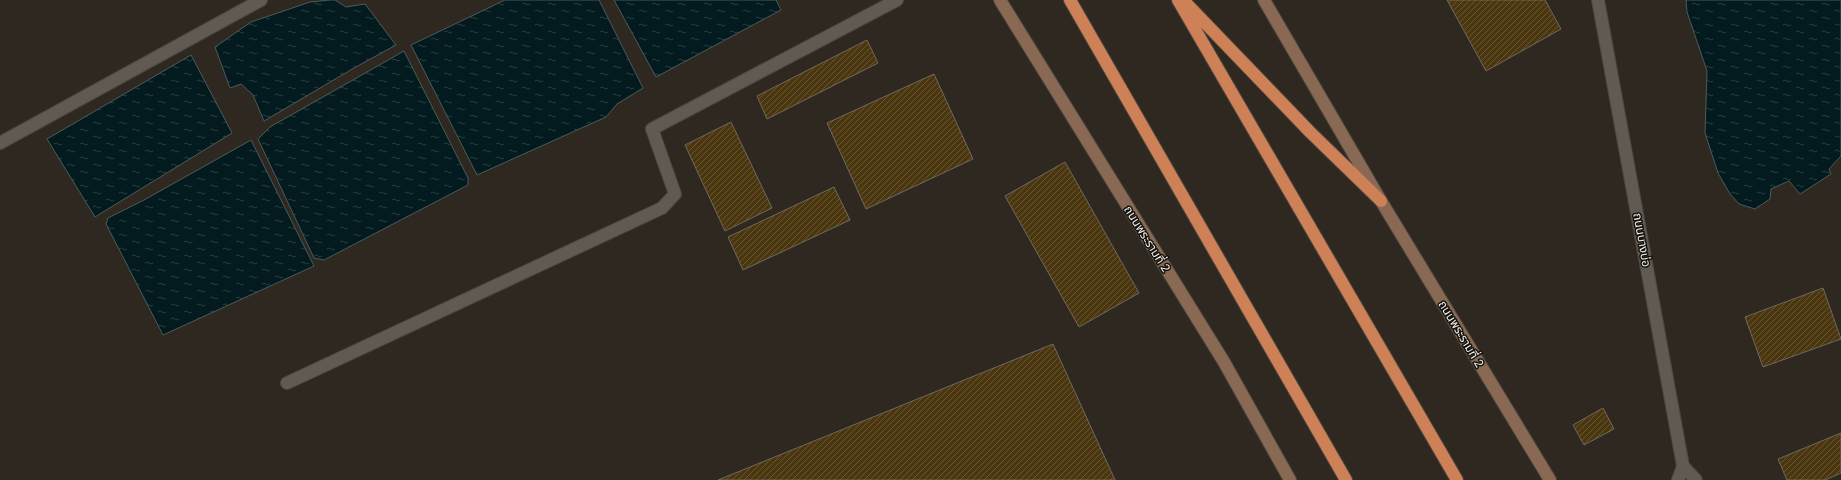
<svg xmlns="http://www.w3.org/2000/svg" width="1841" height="480" viewBox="0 0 1841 480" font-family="Lato,'Noto Sans Thai',sans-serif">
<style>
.water{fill:url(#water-ripples);stroke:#4b5b5c}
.building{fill:url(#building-hatch);stroke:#6f695f}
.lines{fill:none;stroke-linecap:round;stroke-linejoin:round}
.service-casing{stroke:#4b473f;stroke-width:14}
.tertiary-casing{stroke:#4b473f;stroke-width:14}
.secondary-casing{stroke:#4b473f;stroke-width:14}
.trunk-casing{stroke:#4b473f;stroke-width:14}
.service{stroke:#605a50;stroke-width:12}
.tertiary{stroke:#605a50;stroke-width:12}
.secondary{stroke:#896953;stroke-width:12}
.trunk{stroke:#ce8157;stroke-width:12}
.labels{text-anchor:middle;stroke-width:3;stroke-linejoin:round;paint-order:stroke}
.street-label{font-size:12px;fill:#f4f1eb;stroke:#14120e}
</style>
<defs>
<pattern id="water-ripples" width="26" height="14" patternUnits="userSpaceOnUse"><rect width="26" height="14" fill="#031b1e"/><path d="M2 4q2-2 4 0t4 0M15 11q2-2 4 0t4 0" fill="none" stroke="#283d3f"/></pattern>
<pattern id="building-hatch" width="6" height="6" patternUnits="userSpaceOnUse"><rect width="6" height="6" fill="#4b370f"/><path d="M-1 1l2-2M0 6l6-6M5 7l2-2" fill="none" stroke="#665432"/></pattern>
</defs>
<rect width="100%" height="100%" fill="#2e2820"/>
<!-- water -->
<path class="water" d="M330 0H335L346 7 365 4 396 45 354 68 264 121 253 95 241 84 230 88 215 47 251 22 310 2Z
M505 0H599L643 88 617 104 606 117 477 175 411 45Z
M614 0H776L781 10 656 77Z
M1686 0H1841V156L1829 169 1831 174 1800 194 1789 181 1771 189 1770 199 1755 209 1739 204 1730 194 1718 173 1705 133 1707 71 1687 12Z
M404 51 468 178V185L324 260 314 258 258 139 270 127Z
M191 55 232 133 95 217 47 139Z
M251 140 314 266 163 335 106 224 108 218 144 200Z"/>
<!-- building -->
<path class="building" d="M1447 0H1545L1561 29 1486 71Z
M867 40 878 63 767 119 757 96Z
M934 74 973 159 866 209 827 123Z
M731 122 772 208 725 231 685 145Z
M1065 162 1139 293 1079 327 1005 196Z
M834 187 850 220 743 270 728 237Z
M1823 288 1841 339 1763 367 1745 317Z
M1053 344 1115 480H718Z
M1603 408 1614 429 1584 445 1573 425Z
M1841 433V473L1825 480H1787L1778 459Z"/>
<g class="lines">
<defs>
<path id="service" d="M287 383 662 208 675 194 652 129 897 0"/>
<path id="tertiary" d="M1598 0 1683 466 1678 480
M0 143 261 0
M1683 466 1696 480"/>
<path id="secondary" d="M1000 0 1224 362 1290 480
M1264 0 1381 201 1550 480"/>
<path id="trunk" d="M1070 0 1346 480
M1178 0 1457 480
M1184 1 1310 132 1381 201"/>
</defs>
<!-- service casing -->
<use href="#service" class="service-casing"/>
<!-- tertiary casing -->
<use href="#tertiary" class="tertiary-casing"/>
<!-- secondary casing -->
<use href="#secondary" class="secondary-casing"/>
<!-- trunk casing -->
<use href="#trunk" class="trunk-casing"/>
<!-- service -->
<use href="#service" class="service"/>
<!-- tertiary -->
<use href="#tertiary" class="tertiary"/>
<!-- secondary -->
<use href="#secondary" class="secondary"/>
<!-- trunk -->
<use href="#trunk" class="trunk"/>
</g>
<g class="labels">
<!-- street labels -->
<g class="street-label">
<text transform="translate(1147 239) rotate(58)" y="4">ถนนพระรามที่ 2</text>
<text transform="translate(1642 240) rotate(80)" y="4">ถนนบางบ่อ</text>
<text transform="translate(1461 334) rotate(59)" y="4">ถนนพระรามที่ 2</text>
</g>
</g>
</svg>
